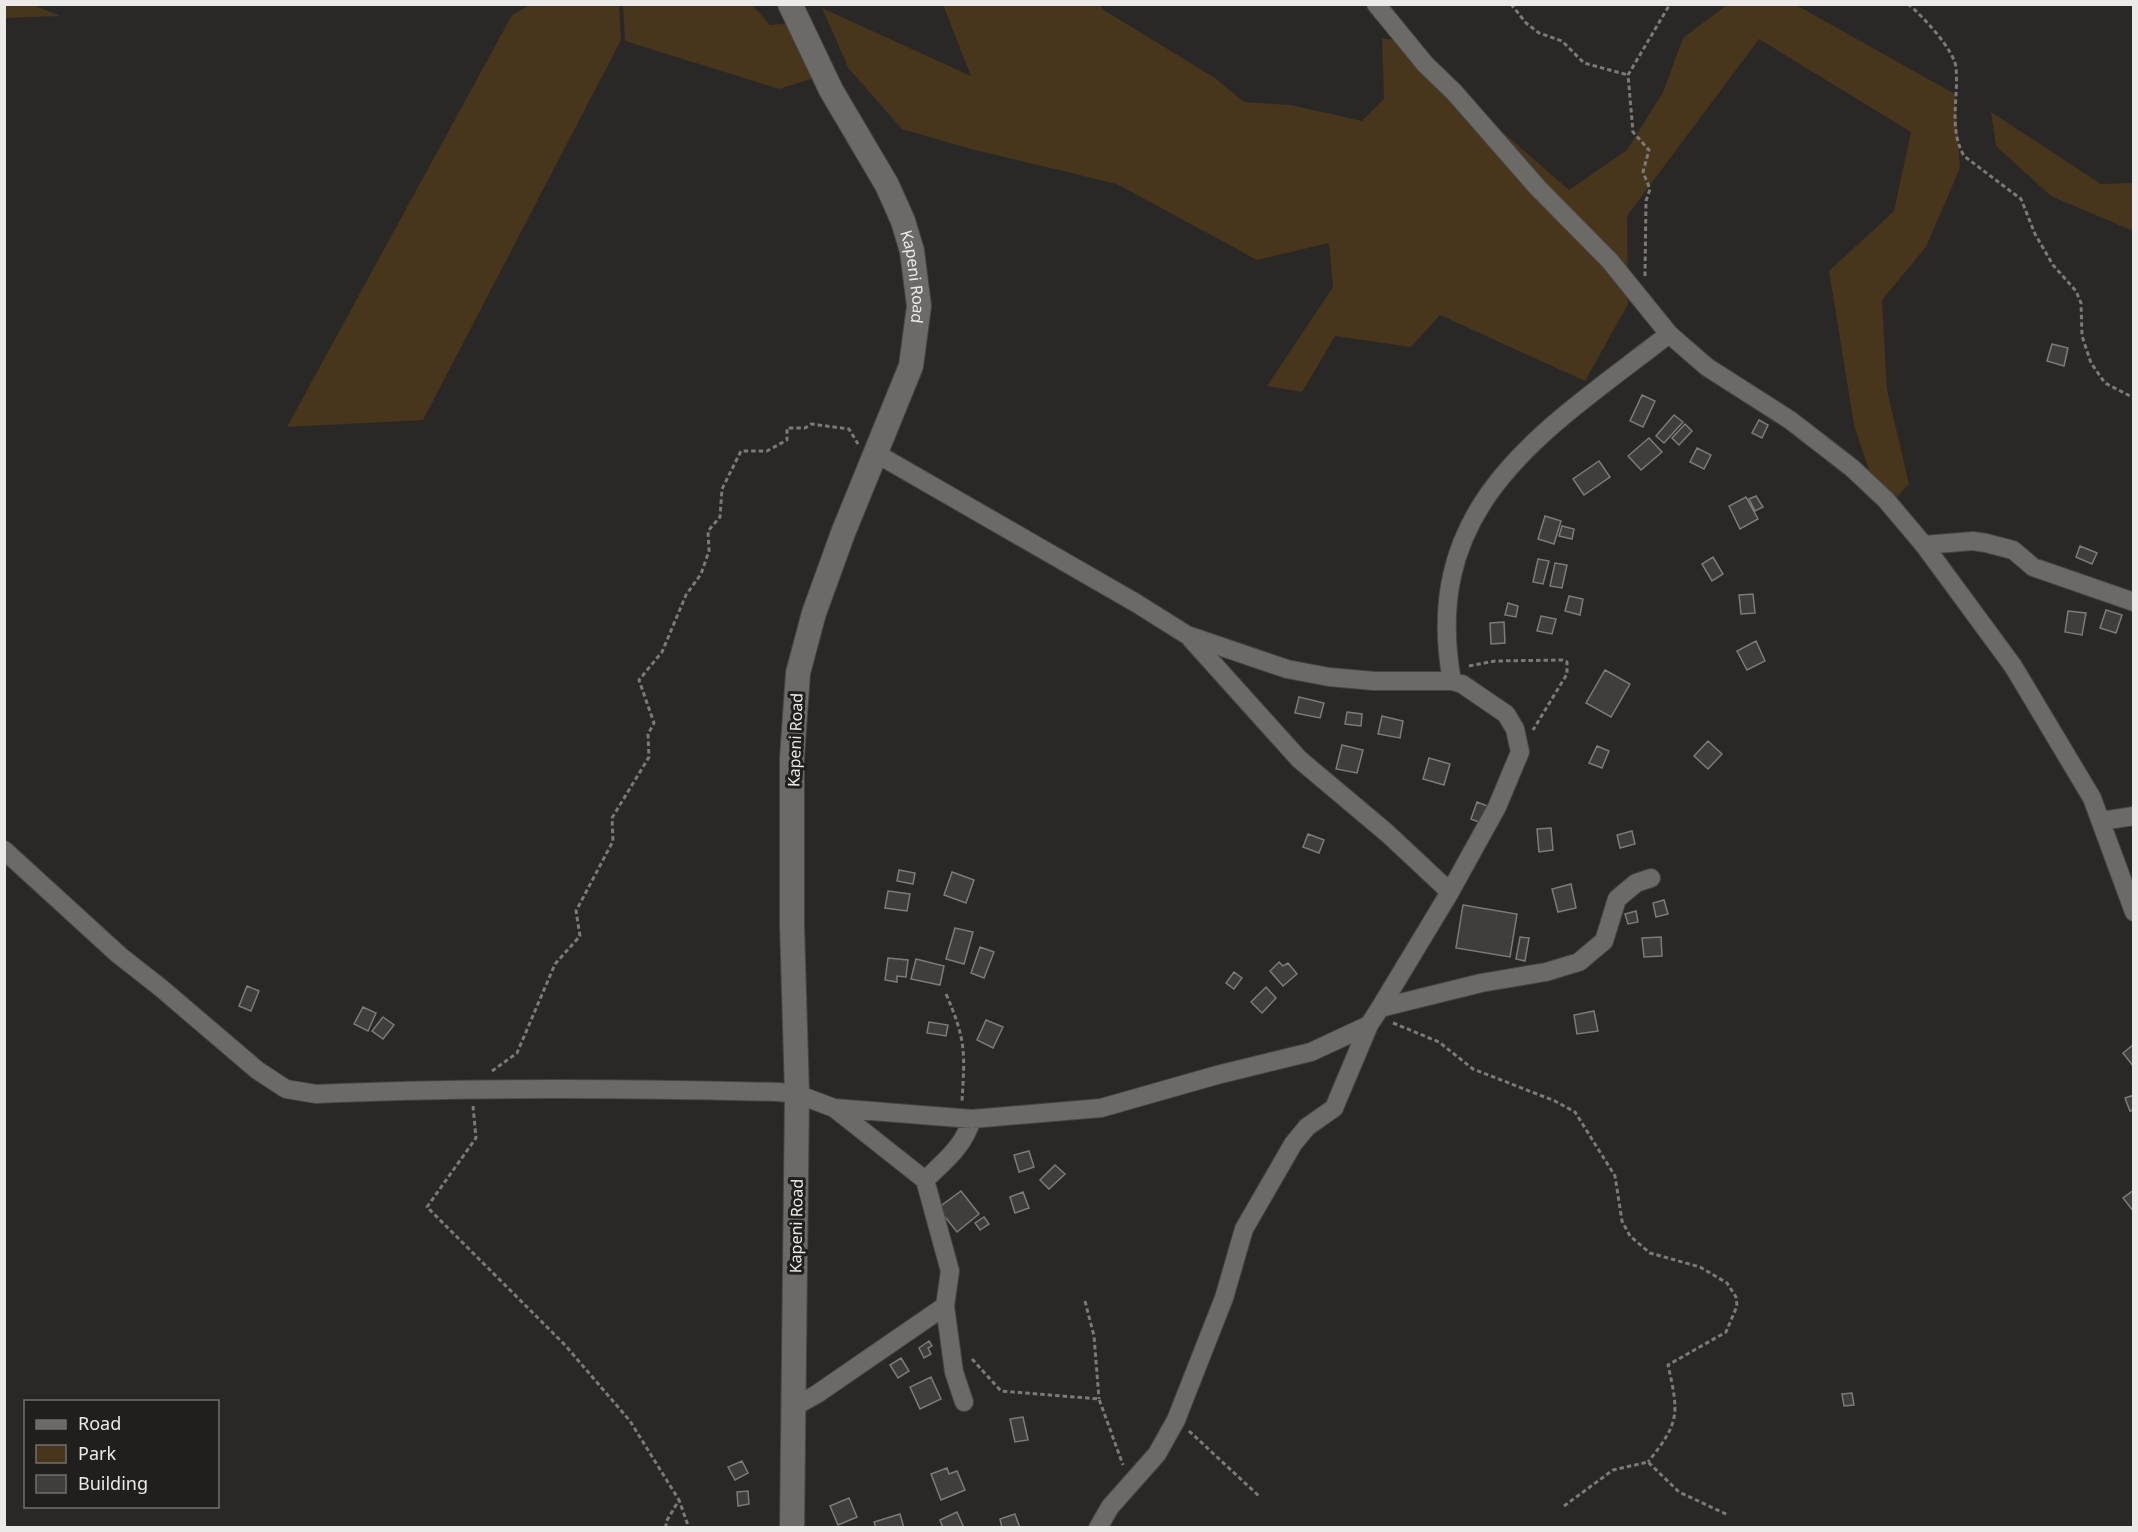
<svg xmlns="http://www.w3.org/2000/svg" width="2138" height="1532" viewBox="0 0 2138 1532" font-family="'Noto Sans',sans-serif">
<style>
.green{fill:#47351c}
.building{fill:#403e3c;stroke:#7d7b78;stroke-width:1.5}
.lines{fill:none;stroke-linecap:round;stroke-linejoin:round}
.minor-casing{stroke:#474543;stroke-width:20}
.secondary-casing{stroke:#474543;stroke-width:26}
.path{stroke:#7c7a78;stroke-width:3;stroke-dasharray:4.5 3;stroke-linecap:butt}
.minor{stroke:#6c6a67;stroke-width:18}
.secondary{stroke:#6c6a67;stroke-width:24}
.labels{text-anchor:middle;stroke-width:6;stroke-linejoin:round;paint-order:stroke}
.street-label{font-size:16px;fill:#eceae9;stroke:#211f1d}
</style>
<rect width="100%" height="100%" fill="#2a2826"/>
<!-- green -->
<path class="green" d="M4 5H33L60 16 5 18Z
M530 5H619L621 40 423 420 287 427 512 15Z
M623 5H752L770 25 805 22 824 75 779 89 625 41Z
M943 5H1101L1102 9 1215 78 1244 102 1291 105 1362 121 1384 99 1382 39H1396L1569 190 1627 150 1663 92 1683 38 1727 5H1796L1955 94 1960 168 1926 247 1882 300 1887 390 1909 484 1883 512 1854 425 1829 271 1894 211 1911 132 1759 39 1627 216 1628 304 1585 381 1440 315 1411 347 1335 336 1302 392 1267 386 1333 287 1329 243 1257 260 1117 184 971 149 902 129 849 69 822 8 971 76Z
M1991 112 2101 184 2133 183V231L2051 196 1996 146Z"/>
<!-- building -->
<path class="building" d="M2052 344 2068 348 2064 366 2047 361Z
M1642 395 1655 401 1643 427 1630 421Z
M1674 415 1683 422 1664 443 1656 436Z
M1759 420 1768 425 1762 438 1752 433Z
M1685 424 1692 431 1679 445 1672 438Z
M1649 438 1662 452 1641 470 1628 456Z
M1697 448 1711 455 1704 469 1690 462Z
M1599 461 1610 477 1584 495 1573 479Z
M1756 496 1763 507 1755 511 1749 499Z
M1746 497 1758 519 1740 529 1729 506Z
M1545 516 1561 521 1554 544 1538 539Z
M1562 526 1574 529 1572 539 1559 536Z
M2080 546 2097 553 2092 564 2076 557Z
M1713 557 1723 574 1712 581 1702 564Z
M1538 559 1549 561 1543 584 1533 582Z
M1555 563 1567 565 1562 588 1550 586Z
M1753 594 1755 613 1741 614 1739 595Z
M1569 596 1583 599 1580 615 1565 611Z
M1508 603 1518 606 1516 617 1505 615Z
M2106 610 2122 615 2116 633 2100 628Z
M2068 611 2086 613 2082 635 2065 632Z
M1541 616 1556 619 1552 634 1537 631Z
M1504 622 1505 643 1491 644 1490 623Z
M1756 641 1765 661 1747 670 1737 651Z
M1605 670 1630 684 1611 717 1586 703Z
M1299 697 1324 703 1320 718 1295 713Z
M1347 712 1362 714 1361 726 1345 724Z
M1382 716 1403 721 1400 738 1378 734Z
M1708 741 1722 754 1708 769 1694 756Z
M1342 745 1363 750 1357 773 1336 769Z
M1597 746 1609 751 1602 768 1589 763Z
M1429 758 1450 764 1444 785 1423 779Z
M1477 802 1490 807 1484 824 1471 819Z
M1551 828 1553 850 1539 852 1537 829Z
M1632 831 1635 844 1620 848 1617 835Z
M1308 834 1324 840 1319 853 1303 847Z
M899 870 915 873 913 884 897 881Z
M952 872 974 880 966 903 944 895Z
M1571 884 1576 908 1558 912 1552 889Z
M888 891 910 894 907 911 885 908Z
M1664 900 1668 914 1656 917 1653 903Z
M1463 905 1517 914 1510 957 1456 948Z
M1636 911 1638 922 1628 924 1625 914Z
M955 928 973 932 964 964 946 959Z
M1520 937 1529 938 1525 961 1516 959Z
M1661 937 1662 956 1644 957 1642 938Z
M980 947 994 952 984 978 971 973Z
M888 958 908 960 906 977 897 976V982L885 980Z
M916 959 944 966 940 985 911 979Z
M1279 962 1283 966 1288 963 1297 974 1283 986 1270 971Z
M1234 972 1242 978 1234 989 1226 983Z
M247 986 259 991 251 1011 239 1006Z
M1266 987 1276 998 1262 1013 1251 1002Z
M363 1007 376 1013 368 1031 354 1024Z
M1594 1011 1598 1031 1577 1034 1574 1015Z
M383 1017 394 1025 383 1039 372 1031Z
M986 1020 1003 1027 993 1048 977 1040Z
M929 1022 948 1025 946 1036 927 1033Z
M2134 1044V1067L2123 1053Z
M2134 1095V1110L2130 1111 2125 1098Z
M1029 1151 1034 1167 1019 1172 1014 1155Z
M1055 1165 1065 1174 1049 1189 1040 1180Z
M2134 1190V1212L2123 1198Z
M961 1191 979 1214 957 1232 938 1208Z
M1023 1192 1029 1208 1015 1213 1010 1197Z
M984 1217 989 1224 980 1230 975 1223Z
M929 1341 932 1346 928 1348 931 1354 924 1358 919 1348Z
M901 1358 909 1371 898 1378 890 1365Z
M931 1377 941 1399 920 1409 910 1387Z
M1852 1393 1854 1405 1844 1406 1842 1394Z
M1023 1417 1028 1440 1015 1442 1010 1419Z
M742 1461 748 1473 735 1480 728 1467Z
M947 1468 949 1474 957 1471 965 1490 941 1500 931 1474Z
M748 1491 749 1504 738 1506 737 1492Z
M849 1498 857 1517 838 1525 830 1506Z
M957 1512 964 1528H943L940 1520Z
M900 1514 904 1528H876L874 1522Z
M1015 1514 1020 1528H1002L1000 1519Z"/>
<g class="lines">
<defs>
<path id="minor" d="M1376 4 1425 64 1454 92 1538 188 1610 261 1669 334 1707 367 1790 420 1852 468 1886 500 1924 545 2013 666 2092 798 2134 912
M877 454 1136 603 1187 635 1287 669 1329 677 1374 681H1452C1419 502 1546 430 1669 334
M1924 545 1973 541 1986 543 2013 550 2033 567 2134 602
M1191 639 1299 759 1387 833 1450 892 1380 1008
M2101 821 2134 816
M4 850 119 955 161 988 257 1070 286 1089 316 1094C470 1087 623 1088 778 1092L797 1094 834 1108 972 1119 1101 1108 1217 1075 1311 1052 1369 1025 1380 1008 1481 983 1546 972 1579 962 1604 941 1617 899 1636 883 1651 878
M1450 892 1497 807 1520 752 1515 729 1506 714 1462 684 1452 681
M834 1108 925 1180 950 1271 945 1306 954 1372 964 1402
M925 1180C945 1161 964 1146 972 1119
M792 1408 817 1394 945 1306
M1098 1528 1110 1507 1157 1454 1176 1420 1224 1298 1244 1229 1293 1144 1307 1127 1334 1108 1369 1025"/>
<g id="secondary">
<path id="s1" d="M790 4 831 90 887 185 903 221 912 251 919 306 911 366 843 533 814 613 798 673 792 758V925L797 1094 792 1528"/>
</g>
</defs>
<!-- minor casing -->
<use href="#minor" class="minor-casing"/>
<!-- secondary casing -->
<use href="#secondary" class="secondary-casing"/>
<!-- path -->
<path class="path" d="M1511 4 1526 23 1539 33 1562 41 1584 63 1628 75
M1908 4C1922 15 1955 51 1956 68 1959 98 1948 127 1964 156L2021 199 2035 234 2053 265 2076 291 2081 303 2082 336 2091 363 2105 383 2134 398
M1645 276 1646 201 1650 189 1643 172 1649 150 1633 132 1628 75 1670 4
M1469 666 1495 661 1562 660 1567 662V674L1533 730
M946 994C966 1040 965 1052 962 1101
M1393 1023 1439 1042 1473 1069 1555 1101 1575 1112 1615 1176 1622 1221 1630 1236 1650 1253 1700 1267 1727 1283 1736 1297 1737 1306 1726 1332 1668 1365C1679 1414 1680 1422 1648 1462
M492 1071 517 1053 555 964 580 936 576 911 613 841 612 818 649 757 648 734 654 723 639 680 662 652 686 595 701 574 709 551 708 531 720 517 722 489 741 451H767L787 440V428H805L811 424 849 429 858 444
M473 1106 476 1138 427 1207 565 1345 630 1421 679 1500
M1085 1301 1094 1336 1099 1399
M972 1359 1001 1391 1099 1399 1123 1465
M1189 1431 1259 1496
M1564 1506 1613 1470 1648 1462 1679 1492 1728 1515
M666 1528V1522L679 1500 689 1528"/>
<!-- minor -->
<use href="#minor" class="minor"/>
<!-- secondary -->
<use href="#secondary" class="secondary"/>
</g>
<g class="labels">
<!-- street labels -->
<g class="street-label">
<text dy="6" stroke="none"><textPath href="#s1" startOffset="302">Kapeni Road</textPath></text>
<text transform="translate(795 740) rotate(-88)" y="6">Kapeni Road</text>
<text transform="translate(796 1226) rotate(-89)" y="6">Kapeni Road</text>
</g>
</g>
<!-- border -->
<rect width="2138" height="1532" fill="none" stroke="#eceae9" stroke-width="12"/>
<!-- legend -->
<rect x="24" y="1400" width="195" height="108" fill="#211f1d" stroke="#72706f" stroke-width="1.5"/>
<rect x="36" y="1420" width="30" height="9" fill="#6c6a67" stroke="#72706f" stroke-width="1.5"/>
<text x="78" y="1430" font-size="18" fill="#eceae9">Road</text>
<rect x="36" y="1445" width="30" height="18" fill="#47351c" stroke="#72706f" stroke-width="1.5"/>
<text x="78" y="1460" font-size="18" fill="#eceae9">Park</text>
<rect x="36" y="1475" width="30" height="18" fill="#403e3c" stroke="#72706f" stroke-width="1.5"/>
<text x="78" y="1490" font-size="18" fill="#eceae9">Building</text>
</svg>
